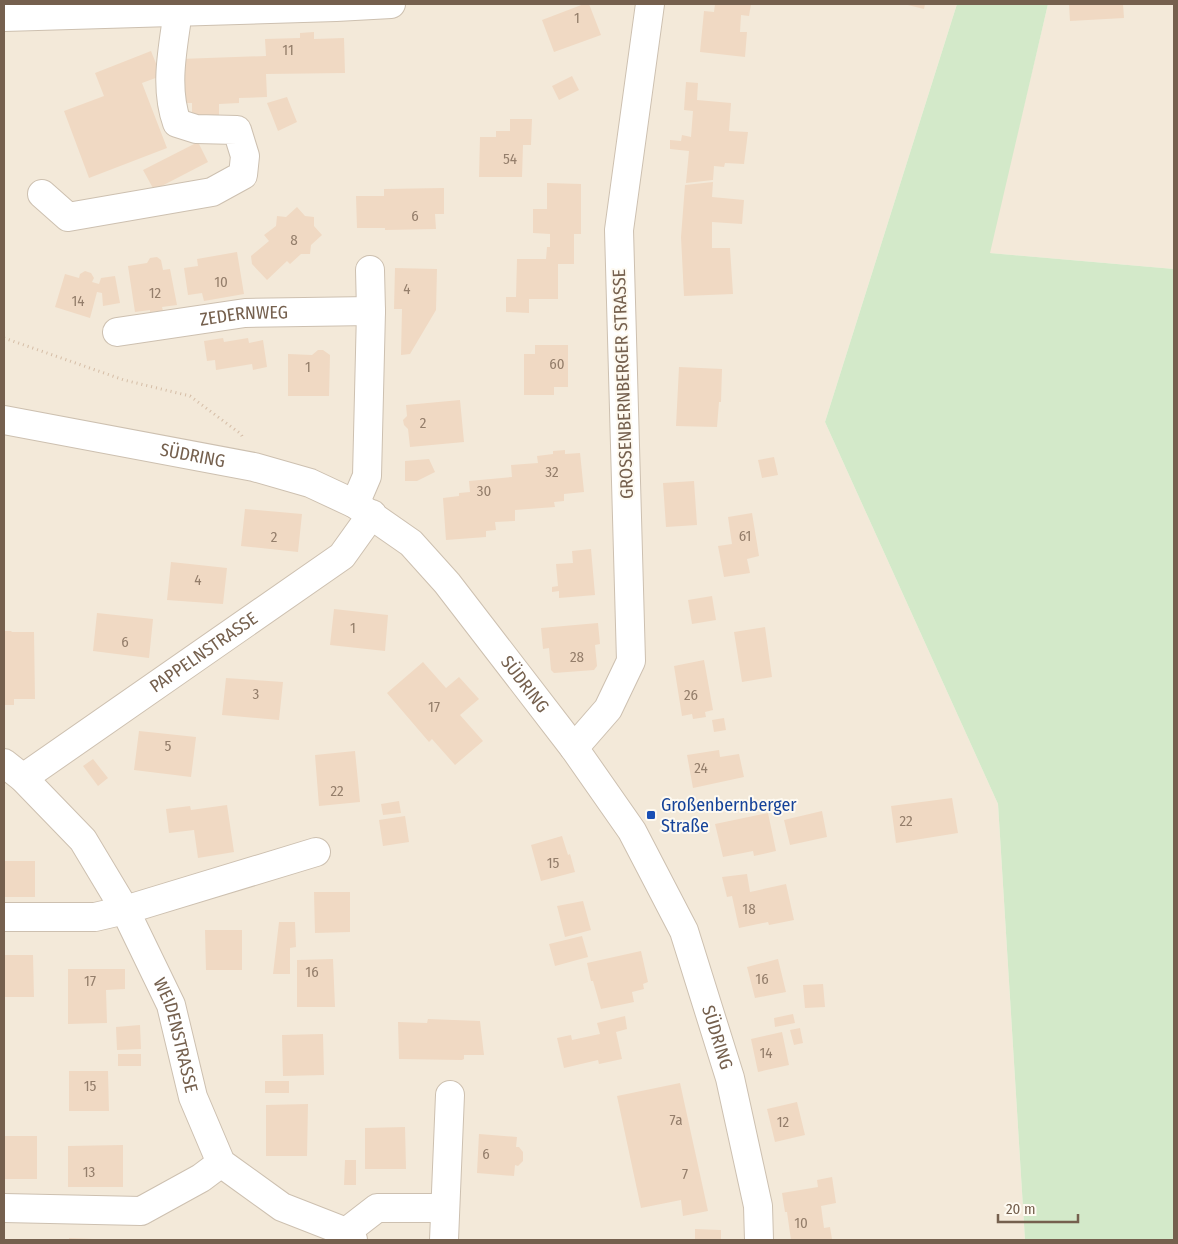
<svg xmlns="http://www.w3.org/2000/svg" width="1178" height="1244" viewBox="0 0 1178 1244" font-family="'Fira Sans Condensed',sans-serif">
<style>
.residential{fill:#f3e9d9}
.green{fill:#d3e9c9}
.building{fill:#f0d9c3}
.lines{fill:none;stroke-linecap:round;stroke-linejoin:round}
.minor-casing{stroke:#cdc0b0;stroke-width:30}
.path{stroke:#d5bda6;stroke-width:3;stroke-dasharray:1 4;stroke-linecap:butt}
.minor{stroke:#fff;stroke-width:28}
.transit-dot{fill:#1a4fb4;stroke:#fefaf1;stroke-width:2}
.labels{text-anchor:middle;stroke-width:4;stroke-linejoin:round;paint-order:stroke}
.number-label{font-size:15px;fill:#947e6b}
.street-label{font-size:18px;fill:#75604e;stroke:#fefaf1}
.transit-label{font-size:18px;fill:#164399;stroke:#fefaf1;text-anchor:start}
</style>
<rect width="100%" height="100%" fill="#fcf7ea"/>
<!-- residential -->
<path class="residential" d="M4 4H957L825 422 998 804 1025 1240H4Z
M1048 4H1174V269L989 253Z"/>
<!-- green -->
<path class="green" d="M957 4H1048L990 253 1174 269V1240H1025L998 804 825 422Z"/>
<!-- building -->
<path class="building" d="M584 4H589L601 35 554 52 542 20Z
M715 4H751L749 16 741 15 740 32H747L745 57 700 52 704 11 714 12Z
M904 4H925L924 9Z
M1069 4H1123L1124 18 1070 21Z
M314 32V39L344 38 345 73 266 74 267 97 239 98V103L219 104V115L192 116V103H181L180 59 266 56 265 39 300 38V33Z
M151 51 161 76 142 83 167 148 89 178 64 111 104 96 95 73Z
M572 76 579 90 559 100 552 86Z
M686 82 698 83 697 100 731 103 729 131 748 132 744 164 725 163 724 167 714 166 713 180 686 183 689 151 670 149V140L681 141 682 135 691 137 693 111 684 110Z
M287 97 297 122 278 131 267 103Z
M510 119H532L531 145H523L522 177H479L480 137H496V131H510Z
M198 142 208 162 154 190 143 170Z
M713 182 712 197 744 200 742 224 712 222V248H730L733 294 684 296 681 237 685 185Z
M547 183 581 184V234H574V264H558V299H529V313L506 312V297H516L517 259H546L547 247H550V234L533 233V209H547Z
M444 188V214H435L436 229 385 230V228H357L356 196H384V189Z
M297 207 305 216 314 217V226L322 235 311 245 310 254H301L290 264 287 261 267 280 252 264 251 256 269 241 264 235 276 226 277 216 286 217Z
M237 252 244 294 204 301 202 293 188 295 184 268 198 266 197 259Z
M157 257 161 260 163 270 170 269 177 305 162 307 163 311 150 312V310L135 312 128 266 147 263 150 258Z
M395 268 437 269 436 310 410 354 401 355 402 309H394Z
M85 271 91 273 94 278 92 282 99 284 101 278 115 276 120 303 103 306 102 293 97 292 90 318 55 307 65 274 79 278 80 274Z
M223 338 224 342 248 338 249 343 263 340 267 367 253 370 252 364 216 370 215 360 207 361 204 341Z
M535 345H568V387H554V395H524V354H535Z
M318 350H323L330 355 329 396H288V354L312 355Z
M679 367 722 369 721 402H719L717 427 676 426Z
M460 400 464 442 410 447 408 429 404 425 403 420 407 416 406 405Z
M565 450V454L580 453 584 492 564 494V501L554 502 555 507 515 510V521L495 522 496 530 486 531V537L446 540 443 498 459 496V493L470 492 469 481 512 477 511 465 538 463 537 456 553 454V451Z
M774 457 778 475 762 478 758 460Z
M429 459 435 472 417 481H405V461Z
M694 481 697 525 666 527 663 483Z
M245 509 302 514 298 552 241 546Z
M752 513 759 556 747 559 750 573 724 577 718 546 732 544 728 517Z
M591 549 595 595 559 598V591L552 592V587L558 586 556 564 573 563 572 551Z
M171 562 227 568 223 604 167 600Z
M712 596 716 620 692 624 688 600Z
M334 609 388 615 385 651 330 645Z
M97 613 153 619 149 658 93 651Z
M598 623 600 644 595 645 597 666 594 670 554 673 551 670 549 648 543 649 541 628Z
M765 627 772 677 742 682 734 632Z
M4 631H12L11 632H34L35 699H14V705H4Z
M704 660 713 710 705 712 706 717 693 719 692 714 682 716 674 666Z
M423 662 446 688 459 677 479 699 460 715 483 741 455 765 432 739 429 742 387 693Z
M226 678 283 682 279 720 222 715Z
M724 718 726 730 714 732 712 720Z
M139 731 196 737 191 777 134 770Z
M719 750 720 757 739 754 744 777 693 788 687 755Z
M355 751 360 802 319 806 315 755Z
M93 759 108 778 98 786 83 766Z
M952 798 958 833 896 843 891 806Z
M399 801 401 813 383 815 381 804Z
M227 805 234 852 198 858 194 830 169 833 166 809 190 806 191 810Z
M822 811 827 837 790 845 784 820Z
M768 813 776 851 754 856 753 851 723 857 715 824Z
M405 816 409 842 383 846 379 820Z
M562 836 568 855 570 854 575 872 541 881 531 845Z
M4 861H35V897H4Z
M747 874 750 892 786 884 794 920 769 925 768 922 739 928 732 896 727 897 722 877Z
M314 892H350V932L315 933Z
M583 901 591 930 565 937 557 906Z
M279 922H295L296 947 290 948V974H273Z
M205 930H242V970H206Z
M582 936 588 957 555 966 549 944Z
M641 951 648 982 643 984 644 989 632 992 634 1002 601 1009 593 981H591L587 963Z
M4 955H33L34 997H4Z
M333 959 335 1007H297V960Z
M778 959 786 992 755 998 747 967Z
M68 969H125V989L106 990 107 1023 68 1024Z
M823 984 825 1007 805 1008 803 985Z
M793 1014 795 1023 775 1027 774 1018Z
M625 1016 627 1029 616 1032 622 1059 599 1064 598 1060 564 1068 557 1038 571 1035 572 1040 600 1034 597 1023Z
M428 1019 480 1021 484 1055H464V1059L462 1060 399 1059 398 1022 427 1023Z
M140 1025 141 1049 117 1050 116 1027Z
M800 1028 803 1043 794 1045 790 1030Z
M782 1032 789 1065 758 1072 751 1039Z
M323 1034 324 1075 283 1076 282 1035Z
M118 1054H141V1066H118Z
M69 1071H108L109 1111H69Z
M265 1081H289V1093H265Z
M680 1083 708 1211 683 1216 681 1200 641 1208 617 1096Z
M797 1102 805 1135 775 1142 767 1109Z
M308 1104 307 1156H266V1105Z
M405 1127 406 1169H365V1128Z
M479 1134 517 1137 516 1147H519L523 1152V1161L518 1166 515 1165 514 1176 477 1173Z
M4 1136H37V1179H4Z
M123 1145V1187H68V1146Z
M345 1160H356V1185H344Z
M832 1177 836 1203 821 1206 824 1228 830 1227 832 1239 791 1240 787 1212H785L782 1193 818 1187 817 1180Z
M695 1229 721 1230V1240H695Z
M69 1238 94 1239V1240H69Z"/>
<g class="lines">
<defs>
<g id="minor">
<path d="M4 17 336 7 391 4"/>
<path d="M42 194 68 217 212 192 243 175 245 156 237 130 196 129 177 123C164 87 173 48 178 11"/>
<path id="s1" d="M117 332 245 313 371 311"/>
<path id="s2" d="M4 420 254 467 310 483 355 504 411 543 447 583 574 748 632 831 684 931 730 1078 758 1206 759 1240"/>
<path d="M355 504 367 476 371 311 370 270"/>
<path d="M574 748 608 709 631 661 619 230 650 4"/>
<path id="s3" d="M4 763 23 778 83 840 125 910 171 1005 193 1097 221 1163 282 1207 346 1232 353 1240"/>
<path id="s4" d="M23 778 342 556 372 514"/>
<path d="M4 917H95L125 910 316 852"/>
<path d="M4 1208 141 1211 201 1178 221 1163"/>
<path d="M346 1232 377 1208H444"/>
<path d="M444 1240 450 1095"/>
</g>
</defs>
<!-- minor casing -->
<use href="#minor" class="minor-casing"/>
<!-- path -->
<path class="path" d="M4 338 124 380 190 396 241 434 243 438"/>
<!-- minor -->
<use href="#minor" class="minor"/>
</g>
<!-- markers -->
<rect class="transit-dot" x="646" y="810" width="10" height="10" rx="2.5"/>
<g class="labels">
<!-- number labels -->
<g class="number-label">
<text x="577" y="23">1</text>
<text x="288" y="55">11</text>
<text x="510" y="164">54</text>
<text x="415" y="221">6</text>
<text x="294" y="245">8</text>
<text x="221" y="287">10</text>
<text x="407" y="294">4</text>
<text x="155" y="298">12</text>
<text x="78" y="306">14</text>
<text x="557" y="369">60</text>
<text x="308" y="372">1</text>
<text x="423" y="428">2</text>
<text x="552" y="477">32</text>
<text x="484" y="496">30</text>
<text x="745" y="541">61</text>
<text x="274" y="542">2</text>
<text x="198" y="585">4</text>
<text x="353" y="633">1</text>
<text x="125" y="647">6</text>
<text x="577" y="662">28</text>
<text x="256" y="699">3</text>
<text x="691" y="700">26</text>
<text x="434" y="712">17</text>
<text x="168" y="751">5</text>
<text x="701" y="773">24</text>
<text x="337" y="796">22</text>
<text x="906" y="826">22</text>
<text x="553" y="868">15</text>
<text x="749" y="914">18</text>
<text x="312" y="977">16</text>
<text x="762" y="984">16</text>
<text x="90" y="986">17</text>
<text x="766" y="1058">14</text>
<text x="90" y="1091">15</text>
<text x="676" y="1125">7a</text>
<text x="783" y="1127">12</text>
<text x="486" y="1159">6</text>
<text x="89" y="1177">13</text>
<text x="685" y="1179">7</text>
<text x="801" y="1228">10</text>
</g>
<!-- street labels -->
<g class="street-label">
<text dy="6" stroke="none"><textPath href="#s1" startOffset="128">ZEDERNWEG</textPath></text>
<text transform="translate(623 384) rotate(-92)" y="6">GROSSENBERNBERGER STRASSE</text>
<text dy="6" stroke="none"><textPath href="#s2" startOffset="192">SÜDRING</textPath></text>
<text dy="6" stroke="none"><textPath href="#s4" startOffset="220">PAPPELNSTRASSE</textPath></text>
<text dy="6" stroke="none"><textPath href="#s2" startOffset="612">SÜDRING</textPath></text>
<text dy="6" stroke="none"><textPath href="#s3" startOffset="328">WEIDENSTRASSE</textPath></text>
<text dy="6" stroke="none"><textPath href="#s2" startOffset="1018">SÜDRING</textPath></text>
</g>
<!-- transit labels -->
<g class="transit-label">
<text x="661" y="811">Großenbernberger<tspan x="661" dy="21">Straße</tspan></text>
</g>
</g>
<!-- border -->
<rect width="1178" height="1244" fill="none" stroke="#75604e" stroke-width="10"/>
<!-- scale -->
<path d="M998 1214v8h80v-8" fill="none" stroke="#75604e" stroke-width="2.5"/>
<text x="1006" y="1214" font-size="15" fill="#75604e" stroke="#fefaf1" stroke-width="4" paint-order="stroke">20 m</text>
</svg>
